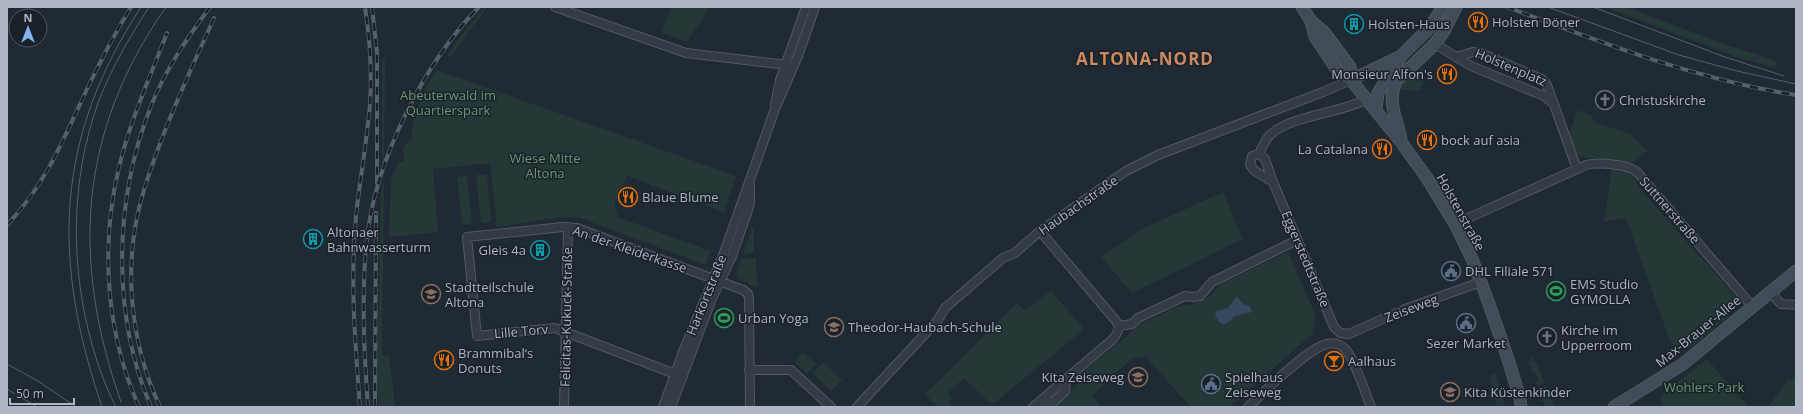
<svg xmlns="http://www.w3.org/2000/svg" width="1803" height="414" viewBox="0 0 1803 414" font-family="'Open Sans',sans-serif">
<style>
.green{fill:#253837}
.water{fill:#36485c}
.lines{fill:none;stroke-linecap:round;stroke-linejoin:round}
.street-casing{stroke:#515963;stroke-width:10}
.secondary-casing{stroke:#515963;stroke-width:13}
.street{stroke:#343b45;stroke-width:8}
.secondary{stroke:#424b58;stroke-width:11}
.tram{stroke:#56606c;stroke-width:1}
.rail-casing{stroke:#56606c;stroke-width:4}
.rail{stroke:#192129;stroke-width:2.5;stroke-dasharray:8;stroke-linecap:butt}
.labels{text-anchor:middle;stroke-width:3;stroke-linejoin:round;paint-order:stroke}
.poi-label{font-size:13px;fill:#adb6c2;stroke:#192129;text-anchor:start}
.street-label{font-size:13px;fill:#adb6c2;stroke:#192129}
.park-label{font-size:13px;fill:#6f9676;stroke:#192129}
.district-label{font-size:17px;font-weight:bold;letter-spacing:1px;fill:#cb8a5f;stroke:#192129}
</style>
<rect width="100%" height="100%" fill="#202a34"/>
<!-- green -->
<path class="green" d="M485 7H487L450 57 447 56 456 42Z
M671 7H710L687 42 662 33Z
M1448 7H1452L1443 26 1428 47 1394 75 1428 39 1439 24Z
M1605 7H1627L1724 44 1777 61 1775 68 1739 58Z
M382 59H385L384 157 382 165Z
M1426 67 1424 79 1420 91 1401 90C1402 80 1416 69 1426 67Z
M437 70 736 176 724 212 627 176 614 205 618 217 710 251 706 265 578 217H562L497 227 490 163 433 169 438 232 389 237 391 181 398 162 404 161C403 150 402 145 412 138L413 119 427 84Z
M1578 110 1592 116V119L1595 123 1631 134 1647 151 1625 168 1642 191 1737 298 1678 347 1671 344 1626 218 1604 222 1613 161 1581 157 1576 153 1569 134Z
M487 174 491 222 481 223 476 175Z
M467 176 472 224 462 225 457 177Z
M384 179 382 356 389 355 395 407H379L377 386 381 192Z
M1223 192 1243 239 1132 293 1101 257 1142 229Z
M752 227H754V252L743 255Z
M1288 252 1316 316 1312 334 1229 407H1191L1145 356 1131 359 1092 395 1102 407H1053L1075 388 1081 374 1139 325 1176 307 1193 304 1210 296 1223 283Z
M756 258 757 286H754L737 278V272L741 259Z
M1051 291 1084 329 992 405 964 378 948 393 951 399 948 402 953 407H937L925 394 1017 303 1025 311Z
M1727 314 1729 316 1690 348 1689 345Z
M803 353 816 364 807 374 794 362Z
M1533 356 1545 383 1537 386 1536 381 1538 380 1535 372 1533 373 1528 363Z
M1707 359 1748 407H1662L1661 395Z
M823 362 842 380 831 391 813 373Z
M1496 374 1505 407H1497L1490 379V376Z
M1794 375H1796V407H1768L1788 380H1793Z
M1546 386 1554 406V407H1545L1538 389Z"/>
<!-- water -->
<path class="water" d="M1237 296 1243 304 1250 306 1252 312 1235 316 1226 324H1221L1215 316 1216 311 1228 308Z"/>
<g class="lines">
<defs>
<path id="street" d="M555 7 686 53 779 64 792 68
M1435 44 1471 66 1544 96 1553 103
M1456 57 1473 52 1481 53 1542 79 1547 85 1577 169
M775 105 780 80 806 7
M1259 154C1262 147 1265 140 1270 135 1291 115 1339 114 1367 99
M1273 182 1255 171 1250 165 1252 156 1259 154 1265 159 1273 182 1334 327 1340 333 1349 334 1405 309 1481 282
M1455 224 1586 165C1599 162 1627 164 1637 172L1752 306
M1770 292 1781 304 1796 305
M1119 326 1132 324 1138 318 1185 296 1193 297 1200 296 1212 282 1297 240
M749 370H791L831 407
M683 377 555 328 477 336 467 237 563 227 577 228 743 290 748 294 749 299 750 407
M1037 404 1053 402 1065 391 1066 379
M564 407 568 227
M663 407 683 352 724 253 775 109 798 56 815 7
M671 407 711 301 732 256 750 204V185
M857 407 938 320 945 308 1003 258 1015 253 1040 231 1126 171 1158 155 1323 92 1351 80
M1033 407 1113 339C1118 333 1121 327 1116 321L1040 231
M1248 407C1264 392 1308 348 1327 344 1333 342 1340 344 1344 348 1353 355 1366 395 1371 407"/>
<path id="secondary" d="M1302 7 1311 21 1324 32 1350 67 1351 80
M1311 21 1315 37 1337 70 1351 80 1401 142 1427 178 1455 224 1472 259 1488 301 1507 356 1520 398 1521 407
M1351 80 1401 56 1429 28 1443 7
M1376 109 1378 93 1401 56
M1401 139C1397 118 1386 102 1397 80L1435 44 1444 31 1456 7
M1614 407 1683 364 1796 271"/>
</defs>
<!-- street casing -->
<use href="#street" class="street-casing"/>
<!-- secondary casing -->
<use href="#secondary" class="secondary-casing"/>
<!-- street -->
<use href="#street" class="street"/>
<!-- secondary -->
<use href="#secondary" class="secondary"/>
<!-- tram -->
<path class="tram" d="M1548 7 1679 55 1737 71 1796 84
M1593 7 1725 57 1784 76
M7 364 38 381 76 407
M7 389 37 407
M121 402C71 260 78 132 166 7
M102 407C52 260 54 140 141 7
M116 407C106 388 99 368 93 348 70 268 70 182 98 103 111 69 129 38 149 7"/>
<defs>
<path id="rail" d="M372 7 377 53V183
M1507 7C1601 42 1696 80 1796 95
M7 225C46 184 64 138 88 87 101 60 115 33 131 7
M139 407C106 333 100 246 119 167 130 121 150 77 167 33
M151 407C111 313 114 200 151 106 165 70 188 37 210 7
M160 407C129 340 122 261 144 190 162 131 189 74 214 18
M360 407C355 343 350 279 356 216 360 178 367 141 370 104 372 72 370 39 365 7
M368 407C364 351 361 294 367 238 376 159 424 63 479 7
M375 407 376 213"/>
</defs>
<!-- rail casing -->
<use href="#rail" class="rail-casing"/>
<!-- rail -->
<use href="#rail" class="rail"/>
</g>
<!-- icons -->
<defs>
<symbol id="restaurant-ring" viewBox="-11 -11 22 22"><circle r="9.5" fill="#192129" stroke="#e8710a" stroke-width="1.5"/><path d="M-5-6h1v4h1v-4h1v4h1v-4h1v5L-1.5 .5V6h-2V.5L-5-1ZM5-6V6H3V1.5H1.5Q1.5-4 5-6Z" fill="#e8710a"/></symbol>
<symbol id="building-ring" viewBox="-11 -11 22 22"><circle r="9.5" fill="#192129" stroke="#0f9aa8" stroke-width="1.5"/><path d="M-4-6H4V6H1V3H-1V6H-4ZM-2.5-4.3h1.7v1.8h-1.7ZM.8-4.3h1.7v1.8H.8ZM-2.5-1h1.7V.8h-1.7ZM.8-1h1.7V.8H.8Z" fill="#0f9aa8"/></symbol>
<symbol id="church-ring" viewBox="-11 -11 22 22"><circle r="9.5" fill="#192129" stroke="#6b7280" stroke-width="1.5"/><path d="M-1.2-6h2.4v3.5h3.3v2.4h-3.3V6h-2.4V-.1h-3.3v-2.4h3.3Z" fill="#6b7280"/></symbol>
<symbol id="civic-ring" viewBox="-11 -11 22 22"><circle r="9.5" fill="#192129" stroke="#5c6f8a" stroke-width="1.5"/><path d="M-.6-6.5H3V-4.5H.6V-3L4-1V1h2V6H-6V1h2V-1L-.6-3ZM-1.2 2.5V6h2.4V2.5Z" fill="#5c6f8a"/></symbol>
<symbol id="stadium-ring" viewBox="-11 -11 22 22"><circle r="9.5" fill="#192129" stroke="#2e9e5b" stroke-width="1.5"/><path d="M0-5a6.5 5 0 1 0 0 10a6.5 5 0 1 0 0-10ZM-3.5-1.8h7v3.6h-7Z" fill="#2e9e5b"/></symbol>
<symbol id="school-ring" viewBox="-11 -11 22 22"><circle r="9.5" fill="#192129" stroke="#8d6e63" stroke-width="1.5"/><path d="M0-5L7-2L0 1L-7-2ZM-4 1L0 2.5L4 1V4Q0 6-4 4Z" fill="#8d6e63"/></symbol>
<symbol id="bar-ring" viewBox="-11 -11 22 22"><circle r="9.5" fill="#192129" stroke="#e8710a" stroke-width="1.5"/><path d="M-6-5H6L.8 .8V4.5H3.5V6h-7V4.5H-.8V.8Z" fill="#e8710a"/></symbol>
</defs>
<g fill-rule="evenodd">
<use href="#restaurant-ring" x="1467" y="11" width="22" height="22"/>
<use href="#building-ring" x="1343" y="13" width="22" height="22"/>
<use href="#restaurant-ring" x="1436" y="63" width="22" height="22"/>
<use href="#church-ring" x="1594" y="89" width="22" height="22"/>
<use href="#restaurant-ring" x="1416" y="129" width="22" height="22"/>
<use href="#restaurant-ring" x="1371" y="138" width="22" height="22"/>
<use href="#restaurant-ring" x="617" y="186" width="22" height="22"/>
<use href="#building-ring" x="302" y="228" width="22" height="22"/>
<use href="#building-ring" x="529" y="239" width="22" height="22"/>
<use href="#civic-ring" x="1440" y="260" width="22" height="22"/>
<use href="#stadium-ring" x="1545" y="280" width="22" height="22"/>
<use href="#school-ring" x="420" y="283" width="22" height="22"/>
<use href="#stadium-ring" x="713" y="307" width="22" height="22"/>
<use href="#civic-ring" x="1455" y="312" width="22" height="22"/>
<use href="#school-ring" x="823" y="316" width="22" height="22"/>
<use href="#church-ring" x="1536" y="326" width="22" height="22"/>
<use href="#restaurant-ring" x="433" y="349" width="22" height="22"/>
<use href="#bar-ring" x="1323" y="350" width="22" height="22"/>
<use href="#school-ring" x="1127" y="366" width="22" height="22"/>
<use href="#civic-ring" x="1200" y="373" width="22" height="22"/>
<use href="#school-ring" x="1439" y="381" width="22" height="22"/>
</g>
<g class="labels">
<!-- poi labels -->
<g class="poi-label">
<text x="1492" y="27">Holsten Döner</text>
<text x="1368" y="29">Holsten-Haus</text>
<text x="1433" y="79" text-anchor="end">Monsieur Alfon's</text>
<text x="1619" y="105">Christuskirche</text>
<text x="1441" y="145">bock auf asia</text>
<text x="1368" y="154" text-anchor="end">La Catalana</text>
<text x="642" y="202">Blaue Blume</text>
<text x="327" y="237">Altonaer<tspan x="327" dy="15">Bahnwasserturm</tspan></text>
<text x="526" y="255" text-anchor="end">Gleis 4a</text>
<text x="1465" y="276">DHL Filiale 571</text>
<text x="1570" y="289">EMS Studio<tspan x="1570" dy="15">GYMOLLA</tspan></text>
<text x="445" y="292">Stadtteilschule<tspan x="445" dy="15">Altona</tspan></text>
<text x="738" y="323">Urban Yoga</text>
<text x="848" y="332">Theodor-Haubach-Schule</text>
<text x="1561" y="335">Kirche im<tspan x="1561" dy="15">Upperroom</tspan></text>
<text x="1466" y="348" text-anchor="middle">Sezer Market</text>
<text x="458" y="358">Brammibal‘s<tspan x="458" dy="15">Donuts</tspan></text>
<text x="1348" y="366">Aalhaus</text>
<text x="1124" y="382" text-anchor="end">Kita Zeiseweg</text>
<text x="1225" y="382">Spielhaus<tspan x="1225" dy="15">Zeiseweg</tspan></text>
<text x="1464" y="397">Kita Küstenkinder</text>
</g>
<!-- street labels -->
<g class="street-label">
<text transform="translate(1511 67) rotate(23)" y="5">Holstenplatz</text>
<text transform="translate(1078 205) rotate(-35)" y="5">Haubachstraße</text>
<text transform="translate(1670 210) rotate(49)" y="5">Suttnerstraße</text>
<text transform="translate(1461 212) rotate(61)" y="5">Holstenstraße</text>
<text transform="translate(630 249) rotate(19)" y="5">An der Kleiderkasse</text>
<text transform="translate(1306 259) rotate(67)" y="5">Eggerstedtstraße</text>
<text transform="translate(706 295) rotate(-68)" y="5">Harkortstraße</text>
<text transform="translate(1411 308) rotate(-21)" y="5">Zeiseweg</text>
<text transform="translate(566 317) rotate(-89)" y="5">Felicitas-Kukuck-Straße</text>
<text transform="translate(521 331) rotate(-5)" y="5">Lille Torv</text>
<text transform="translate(1698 331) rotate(-39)" y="5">Max-Brauer-Allee</text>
</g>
<!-- park labels -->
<g class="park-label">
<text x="448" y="100">Abeuterwald im<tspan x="448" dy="15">Quartierspark</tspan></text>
<text x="545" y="163">Wiese Mitte<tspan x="545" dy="15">Altona</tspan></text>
<text x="1704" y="392">Wohlers Park</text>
</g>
<!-- district labels -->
<g class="district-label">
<text x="1145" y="65">ALTONA-NORD</text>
</g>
</g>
<!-- border -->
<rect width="1803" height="414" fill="none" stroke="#adb6c2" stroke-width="16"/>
<!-- north arrow -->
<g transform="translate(28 28)"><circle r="19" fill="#192129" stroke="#545d66"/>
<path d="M0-3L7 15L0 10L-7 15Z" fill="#84b3f0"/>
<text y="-6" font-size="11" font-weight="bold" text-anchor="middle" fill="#adb6c2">N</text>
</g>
<!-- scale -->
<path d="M10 398v6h64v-6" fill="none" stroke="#adb6c2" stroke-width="2"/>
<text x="16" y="398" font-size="12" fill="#adb6c2" stroke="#192129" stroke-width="3" paint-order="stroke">50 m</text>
</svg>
